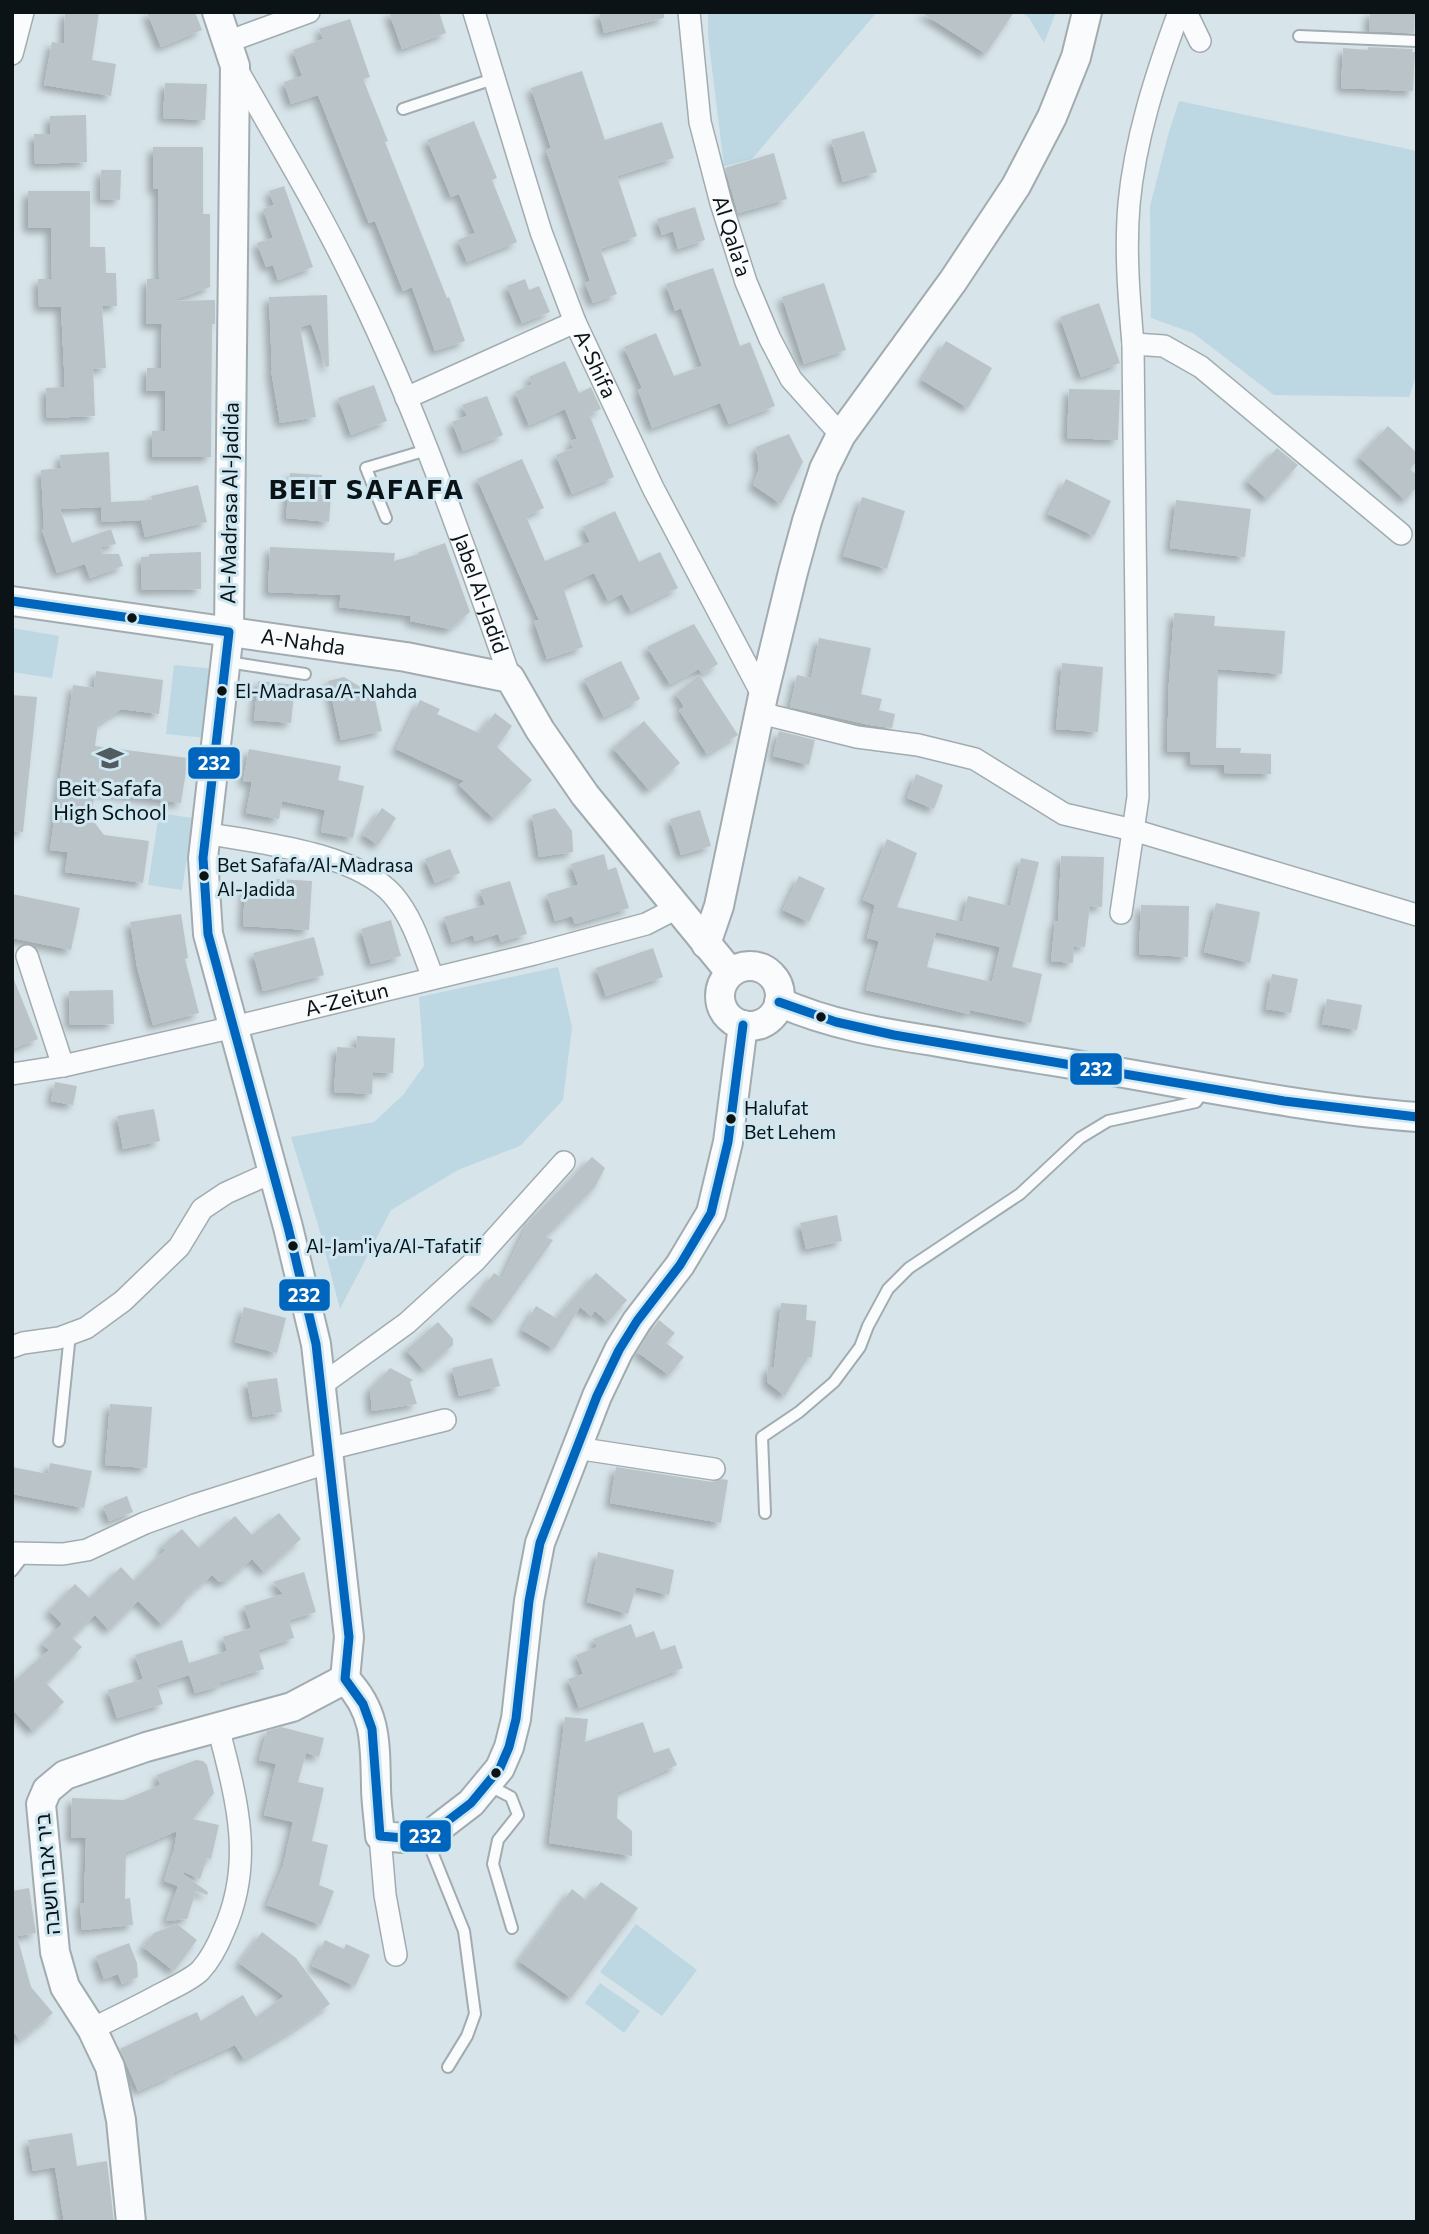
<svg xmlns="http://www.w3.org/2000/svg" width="1429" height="2234" viewBox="0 0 1429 2234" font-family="Commissioner,'Noto Sans Hebrew',sans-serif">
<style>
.green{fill:#bdd8e3}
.building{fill:#bac4c8;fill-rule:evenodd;filter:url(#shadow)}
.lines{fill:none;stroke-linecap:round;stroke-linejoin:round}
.lane-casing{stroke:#a2acb0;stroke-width:14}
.street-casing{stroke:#a2acb0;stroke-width:24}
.secondary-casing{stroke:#a2acb0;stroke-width:32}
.lane{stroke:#f9fbfc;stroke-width:10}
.street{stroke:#f9fbfc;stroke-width:21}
.secondary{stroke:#f9fbfc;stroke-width:28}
.bus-1-casing{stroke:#cfe7f1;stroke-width:14}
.bus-1{stroke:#0065bd;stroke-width:9}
.bus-dot{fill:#0b1317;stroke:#cfe7f1;stroke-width:2.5}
.labels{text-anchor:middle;stroke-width:6;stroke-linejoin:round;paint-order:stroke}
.bus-label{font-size:19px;fill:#0b1317;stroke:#cfe7f1;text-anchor:start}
.street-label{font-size:21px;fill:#0b1317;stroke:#cfe7f1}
.poi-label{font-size:21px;fill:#0b1317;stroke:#cfe7f1}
.district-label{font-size:28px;font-weight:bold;letter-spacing:2px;fill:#0b1317;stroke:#cfe7f1}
.line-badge{stroke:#cfe7f1;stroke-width:2.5}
.badge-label{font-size:19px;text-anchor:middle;font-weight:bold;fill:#fff}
</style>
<defs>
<filter id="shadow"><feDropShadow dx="-5" dy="5" stdDeviation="3.5" flood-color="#0004"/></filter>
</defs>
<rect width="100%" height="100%" fill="#d7e4e9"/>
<!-- green -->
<path class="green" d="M708 12H877L752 159 724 166 708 36Z
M1021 12H1056L1044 43 1029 18Z
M1179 101 1417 151V373L1409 397 1274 395 1193 333 1151 318 1150 206 1169 132Z
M12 628 59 636 52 678 12 672Z
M174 665 216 669 207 738 166 734Z
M159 813 193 818 182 890 148 885Z
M558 967 572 1027 563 1100 520 1146 458 1170 391 1210 340 1309 319 1228 291 1137 374 1122 403 1095 424 1066 419 997Z
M636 1924 697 1970 662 2016 600 1972Z
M600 1983 640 2011 624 2033 585 2003Z"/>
<!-- building -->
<path class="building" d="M65 12H99L92 60 116 64 111 96 44 85 52 42 64 44Z
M147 12H195L202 30 161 47Z
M389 12H439L446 33 402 49Z
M599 12H664V18L604 33Z
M921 12H1014L986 54Z
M1370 12H1415L1414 33 1369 31Z
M350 19 370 77 363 79 388 141 385 142 447 298 449 297 465 341 435 351 412 287 403 291 375 221 369 223 318 95 291 104 284 82 302 76 293 50 323 39 319 29Z
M1368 47 1413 49 1412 52H1415L1413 91 1341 88 1343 48 1368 50Z
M582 71 605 140 662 122 674 158 617 176 637 236 600 249 617 294 593 303 585 283 590 281 546 150 551 148 531 88Z
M165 83 207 84 205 120 163 118Z
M86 115 87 162 35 164 34 134H50V116Z
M474 121 497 178 492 180 517 242 467 262 458 240 475 233 459 194 451 197 427 140Z
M864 131 877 172 843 182 831 140Z
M153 147H203V214H210V287L171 301 215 300V324H212L211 457H152V431H165V391H146L147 368H161L162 324H146L147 279H159L158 189H153Z
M774 153 787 199 738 213 725 168Z
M101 170H121L120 200 100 199Z
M284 186 313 267 278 280 273 265 266 267 257 243 273 238 263 209 274 205 269 191Z
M28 191H90V247H105L106 273H116L117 306H102L106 368 93 369 95 416 47 418 46 388 65 387 61 307H39L38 279H52L51 228H28Z
M695 207 705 240 678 249 673 231 662 235 657 219Z
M713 268 740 346 750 342 775 406 729 424 720 403 652 428 638 390 642 388 624 347 656 333 674 376 702 366 681 308 675 311 666 284Z
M525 279 529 290 539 286 550 312 522 323 507 286Z
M824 283 846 350 804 364 782 297Z
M327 295 329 366 326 367 311 324 300 327 316 417 280 423 271 370H272L269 297Z
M1099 303 1120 363 1081 377 1060 317Z
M946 341 992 368 968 408 922 380Z
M565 361 579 393 591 387 601 409 589 414 614 477 572 494 556 455 573 448 570 441 577 439 565 409 529 425 515 392 532 384 529 377Z
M374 385 387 421 351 435 338 398Z
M1069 389 1120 390 1118 440 1067 438Z
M487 396 503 435 463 451 452 422 467 416 462 405Z
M1388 426 1417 453V461L1410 469 1417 475V487L1405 500 1359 457Z
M789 434 803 462 781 504 753 485 759 469 756 447Z
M1277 448 1298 465 1267 499 1247 481Z
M109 452 111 502 152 500 151 496 198 485 207 522 145 537 141 520 102 522 101 507 60 509 72 543 111 529 116 544 101 547 102 554H119L123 566 90 578 85 564 57 573 42 530 44 529 41 470 61 468 60 455Z
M522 459 544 508 526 516 545 561 590 542 583 527 615 511 639 562 660 552 678 588 631 611 622 594 608 601 594 573 563 587 583 647 547 659 534 621 539 620 477 479Z
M290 473 322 475 321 495 331 496 329 522 286 518Z
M1066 479 1111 501 1094 536 1048 514Z
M862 497 905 511 887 569 843 556Z
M1176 500 1251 509 1245 557 1170 548Z
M445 543 470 612 450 629 410 621 411 616 339 607 341 595 268 592 270 547 395 553 394 561 419 554V552Z
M201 552V589L142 590 141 557H149V554Z
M1174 613 1215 616 1214 626 1285 631 1282 674 1218 669 1216 748H1241L1240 753 1271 754V774L1224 773V765L1190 764V752L1167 751 1169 682Z
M694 624 718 664 702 674 699 669 670 684 647 647Z
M819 638 871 648 861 694 882 699 879 710 895 714 892 728 870 725 790 707 797 675 811 678Z
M621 661 640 699 604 717 584 679Z
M1062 663 1103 667 1098 732 1056 729Z
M96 671 163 680 159 714 121 709 98 724 95 746 188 758 181 803 95 791 91 818 104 835 149 841 143 883 65 872 68 852 50 850 73 685 94 688Z
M699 675 738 735 707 754 679 710 684 707 676 694Z
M344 677 374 695 382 731 341 740 328 681Z
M258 681 295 685 291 723 254 720Z
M12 695 37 697 23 832 12 831Z
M420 700 440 709 437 714 479 733 495 713 512 726 497 747 532 780 494 819 459 785 464 781 396 749Z
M644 721 680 763 649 790 613 748Z
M779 731 815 740 809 765 773 756Z
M249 749 341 766 338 780 364 786 353 838 321 832 325 810 282 801 279 819 246 813 252 782 243 781Z
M916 774 943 785 934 809 907 798Z
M382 808 396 818 378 845 363 835Z
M555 808 572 831 573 852 539 857 532 815Z
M700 810 711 846 681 855 670 819Z
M887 839 917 853 897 907 962 922 968 896 1010 906 1021 858 1039 862 1012 967 1042 974 1031 1023 970 1010 969 1014 866 990 879 941 867 938 875 905 863 900ZM936 932 1000 947 992 982 927 967Z
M450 849 460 873 435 883 425 859Z
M604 854 608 870 616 867 629 908 575 924 572 916 555 921 547 894 578 885 571 864Z
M1061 856 1104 857 1102 907 1090 906 1085 947 1074 946 1073 963 1051 961 1055 921H1058Z
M799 876 825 888 809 922 783 910Z
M277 879 312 881 309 930 243 926 245 888 276 889Z
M510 881 527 934 501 942 498 934 475 941 473 935 452 942 444 917 485 905 480 890Z
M12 894 80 908 71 950 12 938Z
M1216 903 1260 912 1250 963 1204 952Z
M1141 905 1189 906 1188 957 1139 954Z
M181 914 188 958 185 959 199 1013 153 1025 137 967 130 922Z
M391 920 401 956 371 964 361 929Z
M314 937 324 975 263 991 253 953Z
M653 948 663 977 606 996 596 968Z
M1272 974 1298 979 1291 1013 1266 1009Z
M12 975 38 1039 12 1049Z
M113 990 114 1024 70 1025 69 991Z
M1327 999 1362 1005 1357 1030 1322 1024Z
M357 1036 395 1038 393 1073 373 1072 372 1094 334 1092 337 1047 356 1048Z
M55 1082 77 1086 73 1105 51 1101Z
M154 1109 160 1141 123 1149 117 1116Z
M592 1157 605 1168 595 1187 546 1237 553 1240 495 1321 471 1305 494 1273 502 1278 529 1221Z
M837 1215 842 1241 806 1249 800 1223Z
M596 1273 627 1300 608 1322 595 1311 591 1316 580 1307 554 1349 522 1330 536 1306 556 1318Z
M781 1303 807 1305 806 1320 816 1321 812 1357H808L785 1396 767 1382 768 1367H774Z
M244 1307 286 1318 277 1353 235 1342Z
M659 1320 675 1333 666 1343 684 1357 669 1375 637 1352Z
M438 1322 453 1339V1345L424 1370 406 1350Z
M492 1358 500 1386 459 1396 452 1368Z
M390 1368 413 1380 410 1382 417 1404 372 1411 370 1389Z
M277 1378 282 1412 253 1417 247 1382Z
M110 1404 152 1407 147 1468 105 1465Z
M50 1463 92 1471 84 1508 12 1494V1467L48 1474Z
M616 1467 712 1482 722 1479 728 1480 721 1523 610 1503Z
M127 1496 133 1512 109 1521 103 1506Z
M279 1513 301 1539 264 1572 252 1559 225 1582H219L212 1575 184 1599 186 1601 162 1625 138 1601 109 1630 95 1615 72 1638 82 1647 46 1683 64 1702 33 1731 12 1709V1683L49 1650 42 1644 62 1624 49 1611 75 1584 90 1598 121 1567 134 1581 165 1550 162 1546 182 1529 199 1548 235 1516 252 1535Z
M598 1552 674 1570 669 1595 636 1587 628 1614 587 1602Z
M304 1572 316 1612 289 1620 294 1638 258 1650 264 1669 219 1683 220 1686 195 1693 189 1675 157 1685 163 1704 117 1718 108 1690 143 1679 135 1655 182 1640 189 1663 227 1651 223 1637 251 1628 244 1606 283 1594 273 1582Z
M631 1624 636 1638 654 1631 661 1650 675 1645 683 1668 579 1708 568 1679 583 1674 576 1655 597 1647 593 1639Z
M565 1717 588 1719 585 1742 643 1722 654 1753 669 1748 677 1765 618 1792 617 1818 632 1831V1856L549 1843Z
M281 1727 324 1738 319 1757 306 1753 298 1782 324 1788 312 1841 328 1845 319 1885 334 1891 321 1925 267 1905 283 1866 293 1822 264 1815 276 1764 259 1760 267 1731Z
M196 1760 203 1761 207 1765 214 1793 193 1819 219 1825 211 1859 207 1858 200 1879 184 1872 183 1874 208 1892 207 1895 196 1891 187 1919 166 1921 178 1886 164 1881 174 1850 177 1831 126 1852 125 1899 130 1898 133 1925 82 1930 80 1903H84L86 1838H71L72 1798 124 1800 160 1785 157 1775Z
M601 1882 638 1908 571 1998 519 1961 572 1889 586 1900Z
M29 1888 36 1933 17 1936 31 1987 53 2013 20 2040 12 2030V1891Z
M177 1924 197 1940 174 1971 143 1947 154 1933Z
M262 1932 296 1958 330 2004 293 2030 244 2059 235 2045 172 2073 173 2075 138 2091 120 2049 197 2012 201 2021 243 1995 256 2017 284 1996 239 1963Z
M325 1940 344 1949 346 1944 370 1955 355 1986 312 1966Z
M129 1943 137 1963 138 1977 122 1984 118 1974 104 1979 96 1956Z
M72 2133 77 2166 107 2161 114 2222H64L55 2167 33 2171 28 2140Z"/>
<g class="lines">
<defs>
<path id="lane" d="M1299 36 1417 41
M403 109 493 79
M386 518 366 468 427 450
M228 662 305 674
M59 1441 70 1334
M765 1513 762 1437 799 1412 834 1382 860 1347 868 1326 888 1289 909 1268 1020 1194 1080 1138 1108 1121 1196 1102 1205 1089
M12 1571 25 1554
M488 1785 511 1797 518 1815 498 1840 493 1864 512 1928
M426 1837 464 1931 475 2014 467 2036 448 2067"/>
<g id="street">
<path id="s1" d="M474 12 541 232 575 322 653 488 763 696"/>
<path id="s2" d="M689 12 700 122 721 203 746 282 770 339 791 379 841 435"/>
<path d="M1186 12 1200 41"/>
<path d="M227 42 309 12"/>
<path d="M12 54 23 12"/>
<path id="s3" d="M235 66C276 138 319 209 355 284 417 410 464 545 510 678"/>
<path d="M1133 344 1164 346 1201 367 1401 534"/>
<path d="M406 398 575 322"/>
<path d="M760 713 857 737 918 745 975 759 1064 814 1133 830 1417 915"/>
<path d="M205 833C259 843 355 852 393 895 413 918 422 950 433 978"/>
<path d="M1121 913 1138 797 1133 344C1129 298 1125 251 1129 204 1135 139 1156 74 1179 12"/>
<path d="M27 956 63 1066"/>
<path id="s4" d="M12 1074 63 1066 234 1027 534 954 646 924 677 908"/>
<path d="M12 1347 23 1343 59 1338 86 1328 123 1301 179 1247 202 1209 226 1193 273 1172"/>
<path d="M320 1386 407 1323 475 1261 564 1162"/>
<path d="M576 1448 714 1469"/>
<path d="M328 1449 445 1420"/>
<path d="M12 1553 63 1554 87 1550 145 1523 195 1505 330 1462"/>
<path d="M380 1836 385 1895 396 1955"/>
<path d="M92 2029C114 2018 137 2007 159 1995 172 1988 189 1981 200 1971 211 1959 218 1945 224 1930 255 1861 236 1797 218 1727"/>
</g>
<g id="secondary">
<path d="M217 12 235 66 229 632 203 858 208 934 288 1227 316 1344 349 1637 345 1679"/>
<path id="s5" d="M12 601 406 657 510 678 540 730 585 795 730 972"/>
<path d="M706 944 719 906 763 696 793 572 807 521 824 469 841 435 953 281 1016 186 1052 117 1076 57 1087 12"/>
<circle cx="750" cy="996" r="30"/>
<path d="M779 1002C828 1024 881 1033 933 1041 977 1049 1021 1056 1065 1063 1182 1082 1298 1108 1417 1117"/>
<path d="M345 1679C377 1712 375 1743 376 1787 376 1803 379 1820 380 1836L404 1838 428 1836 471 1803 500 1768 509 1747 516 1719 529 1601 540 1543 597 1396 619 1350 637 1321 680 1265 711 1213 728 1142 743 1025"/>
<path d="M131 2222 121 2120 110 2067 92 2029 65 1987 55 1952 41 1804 47 1790 65 1775 146 1747 292 1707 345 1679"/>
</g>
</defs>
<!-- lane casing -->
<use href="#lane" class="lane-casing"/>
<!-- street casing -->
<use href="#street" class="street-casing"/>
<!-- secondary casing -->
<use href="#secondary" class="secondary-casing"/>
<!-- lane -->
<use href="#lane" class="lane"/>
<!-- street -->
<use href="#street" class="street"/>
<!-- secondary -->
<use href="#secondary" class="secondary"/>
<defs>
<path id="bus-1" d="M12 601 229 632 203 858 208 934 288 1227 316 1344 349 1637 345 1679 363 1704 372 1729 380 1836 404 1838 428 1836 471 1803 500 1768 509 1747 516 1719 529 1601 540 1543 597 1396 619 1350 637 1321 680 1265 711 1213 728 1142 743 1025
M779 1002 836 1022 894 1035 1284 1101 1417 1117"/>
</defs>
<!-- bus-1 casing -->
<use href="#bus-1" class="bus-1-casing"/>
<!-- bus-1 -->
<use href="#bus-1" class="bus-1"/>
</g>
<!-- icons -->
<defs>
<symbol id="school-bare" viewBox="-9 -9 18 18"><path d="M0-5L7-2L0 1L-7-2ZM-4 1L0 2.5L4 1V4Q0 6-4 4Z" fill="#525c60" stroke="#cfe7f1" stroke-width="2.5" paint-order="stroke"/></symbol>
</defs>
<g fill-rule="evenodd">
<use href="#school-bare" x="91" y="739" width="38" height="38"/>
</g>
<!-- markers -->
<g class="bus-dot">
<circle cx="132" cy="618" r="6"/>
<circle cx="222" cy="691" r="6"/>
<circle cx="204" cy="876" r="6"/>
<circle cx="821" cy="1017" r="6"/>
<circle cx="731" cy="1119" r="6"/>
<circle cx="293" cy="1246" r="6"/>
<circle cx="496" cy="1773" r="6"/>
</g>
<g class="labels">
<!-- bus labels -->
<g class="bus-label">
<text x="235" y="698">El-Madrasa/A-Nahda</text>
<text x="217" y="872">Bet Safafa/Al-Madrasa<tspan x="217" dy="24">Al-Jadida</tspan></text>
<text x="744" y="1115">Halufat<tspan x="744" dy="24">Bet Lehem</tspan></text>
<text x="306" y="1253">Al-Jam'iya/Al-Tafatif</text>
</g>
<!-- street labels -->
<g class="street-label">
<text dy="7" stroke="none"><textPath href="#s2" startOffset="229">Al Qala'a</textPath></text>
<text dy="7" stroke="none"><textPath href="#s1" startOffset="373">A-Shifa</textPath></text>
<text transform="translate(230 503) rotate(-89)" y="7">Al-Madrasa Al-Jadida</text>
<text dy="7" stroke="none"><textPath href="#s3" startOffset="583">Jabel Al-Jadid</textPath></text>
<text dy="7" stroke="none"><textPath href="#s5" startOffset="294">A-Nahda</textPath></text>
<text dy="7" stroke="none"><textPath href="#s4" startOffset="343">A-Zeitun</textPath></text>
<text transform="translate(48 1874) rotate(-95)" y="7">ביר אבו חשבה</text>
</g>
<!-- poi labels -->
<g class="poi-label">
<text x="110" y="796">Beit Safafa<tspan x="110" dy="24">High School</tspan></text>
</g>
<!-- district labels -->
<g class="district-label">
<text x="367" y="499">BEIT SAFAFA</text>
</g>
</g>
<g class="line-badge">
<rect x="187" y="746" width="54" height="34" rx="7" fill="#0065bd"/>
<rect x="1069" y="1052" width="54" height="34" rx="7" fill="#0065bd"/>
<rect x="278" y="1278" width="53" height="34" rx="7" fill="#0065bd"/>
<rect x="399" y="1819" width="53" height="34" rx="7" fill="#0065bd"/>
</g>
<g class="badge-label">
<text x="214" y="770">232</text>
<text x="1096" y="1076">232</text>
<text x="304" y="1302">232</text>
<text x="425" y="1843">232</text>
</g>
<!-- border -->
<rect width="1429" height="2234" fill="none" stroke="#0b1317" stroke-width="28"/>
</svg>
